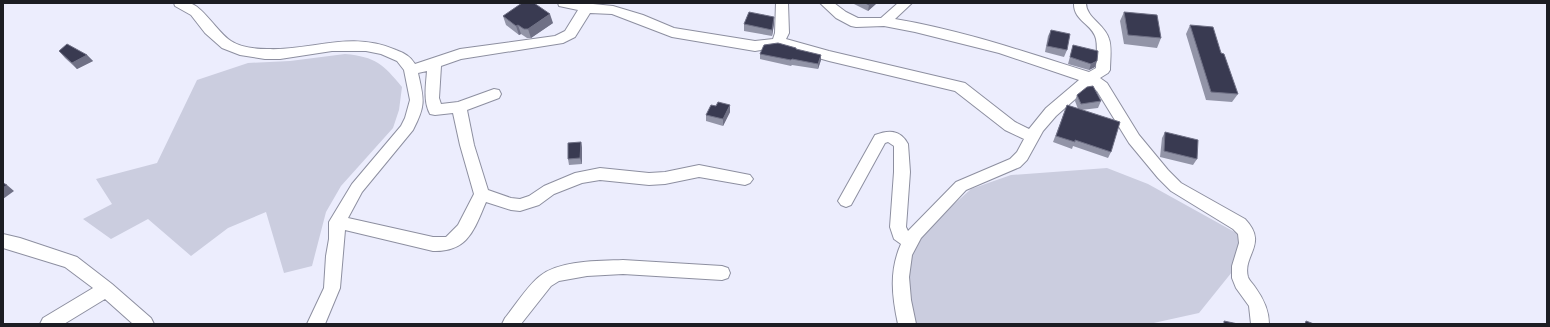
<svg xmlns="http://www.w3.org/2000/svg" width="1550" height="327" viewBox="0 0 1550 327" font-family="Literata,serif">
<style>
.green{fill:#cbcddf}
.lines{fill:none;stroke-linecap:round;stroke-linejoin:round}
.minor-casing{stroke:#8d8fa0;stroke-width:2}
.minor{fill:#fff;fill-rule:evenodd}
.wall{fill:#9294a7}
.shaded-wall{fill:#6f7085}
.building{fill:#393a51;stroke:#6f7085}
</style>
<rect width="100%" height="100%" fill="#ecedfd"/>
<!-- green -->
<path class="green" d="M345 54C376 57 383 64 402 87L399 110 393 128 341 186 326 212 312 266 284 273 266 212 228 228 191 256 148 219 111 239 83 219 112 204 96 179 157 163 197 80 248 63 290 61Z
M1107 168 1148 184 1240 235 1236 267 1199 313 1149 324H912L906 283 912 247 942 215 971 189 1011 175Z"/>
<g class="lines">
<defs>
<path id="minor" d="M174 3C178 3 184 2 189 3 202 5 218 33 231 41 240 47 256 49 267 49 312 51 350 30 396 50 404 53 410 56 415 64L460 49 555 36 565 31 578 10 559 6 558 3H583L613 6 643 15 674 28 755 41 773 39 775 33 776 3H788L789 33 786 39 829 51 965 83 1015 122 1029 129 1046 108 1079 80 999 53 915 32 884 26 856 27 851 26 836 18 820 3H834L846 12 858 18H881L898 3H912L895 19C961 30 1025 52 1089 72L1096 68C1096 59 1098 48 1096 39 1093 24 1073 21 1074 3H1086C1086 18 1105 24 1109 39 1112 47 1110 61 1110 70L1108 73 1100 78 1107 83 1139 135 1168 170 1181 183 1245 219C1269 244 1242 255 1248 277 1249 280 1253 284 1255 287 1263 298 1269 310 1269 324H1251L1249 306 1236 288 1232 278V266L1239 243 1238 234 1233 229 1171 191 1158 178 1129 143 1097 91 1090 86 1056 116 1043 131 1027 160 1020 167 966 190 921 238 912 255 909 277 911 300 916 324H898C892 296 889 271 901 244L894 239 890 227 894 172V146L888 142 885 143 851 205 846 207 841 205 838 201 875 135C888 130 900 129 908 144L910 172 906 227 908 231 956 182 1010 159 1017 152 1024 139 1005 130 955 91 829 61 780 47 755 51 672 37 612 14 590 13 575 37 563 43 461 59 441 66 439 98 441 104 458 102 494 89 499 90 501 94 499 98 467 110 474 145 488 190 511 198 520 199 529 196 544 186 575 173 600 168 649 173 665 172 699 165 750 175 753 179 750 183 745 185 699 177 665 184 649 185 600 180 582 183 554 194 539 205 520 211 511 210 486 202C474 230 468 252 433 251L345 230 340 288 325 324H307L324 288 326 256 329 239V222L352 184 401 126 405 118 410 100 404 70 397 61 381 54 366 51H332L280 59H265L240 55 222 48 205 33 191 15 175 6ZM427 71C426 85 423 101 430 114L435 115 453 113 460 145 474 194 458 225 446 237H433L348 218 362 192 413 130C426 105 424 100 418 73Z
M3 234 20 238 77 257 112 284 151 318 154 324H133L105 299 64 324H40L43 318 93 288 65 267 3 248Z
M623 260 722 266 728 268 730 273 728 278 722 280 623 274 587 276 559 281 551 286 521 324H502L505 318C514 307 529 284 540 276 559 260 599 261 623 260Z"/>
</defs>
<!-- minor casing -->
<use href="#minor" class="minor-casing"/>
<!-- minor -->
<use href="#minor" class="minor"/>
</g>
<!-- wall -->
<path class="wall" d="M852 3H877L868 11Z
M1124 12 1161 38 1157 48 1124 44 1120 21Z
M503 16 553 23 531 38H527L521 34 519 35 506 25Z
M774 17V24L772 36 744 31V24Z
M1190 25 1221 53 1238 94 1232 102 1206 100 1186 34Z
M1051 30 1067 50 1064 57 1045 52 1048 36Z
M1073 45 1095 67 1089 70 1068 64Z
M796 49 821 60 818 69 792 65 791 66 760 59V54Z
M59 51 87 55 93 61 77 69 65 58Z
M1077 95 1101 101 1098 108 1081 110 1111 152 1108 158 1073 146 1072 149 1053 142 1067 105 1078 109 1075 101Z
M730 112 723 126 706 121V115Z
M1165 132 1197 159 1193 165 1160 157 1162 138Z
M581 142 582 148V164L569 165 568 159Z"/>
<!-- shaded-wall -->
<path class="shaded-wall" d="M871 3H877L868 11 869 5Z
M550 14 553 23 531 38 528 29Z
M774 17V24L772 36V30Z
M518 25 521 34 519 35 516 26Z
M87 55 93 61 77 69 72 63Z
M821 55V60L818 69V64Z
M1097 61 1095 67 1089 70 1091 64Z
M730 105V112L723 126V119Z
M581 142 582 148V164L580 158Z
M7 185 14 191 3 199V188Z"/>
<!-- building -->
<path class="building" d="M522 3H534L550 14 528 29H524L518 25 516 26 503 16Z
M865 3H871L869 5Z
M749 12 774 17 772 30 744 24Z
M1124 12 1157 15 1161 38 1128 35Z
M1190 25 1213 27 1221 53 1224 54 1238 94 1211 92Z
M1051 30 1070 34 1067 50 1047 46Z
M778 43 796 48V49L821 55 818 64 792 59 791 60 760 54 764 45Z
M67 44 87 55 72 63 59 51Z
M1073 45 1098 51 1097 61 1091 64 1070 57Z
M1093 86 1101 101 1081 104 1077 95 1087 87Z
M718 102 730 105 723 119 706 115 711 105 716 106Z
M1067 105 1120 122 1111 152 1075 140V142L1056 136Z
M1165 132 1198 140 1197 159 1164 151Z
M581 142 580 158 568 159V143Z
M3 183 7 185 3 188Z
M1224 321 1238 324H1224Z
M1306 321 1314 324H1305Z"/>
<!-- border -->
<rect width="1550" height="327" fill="none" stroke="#1c1d23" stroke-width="8"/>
</svg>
